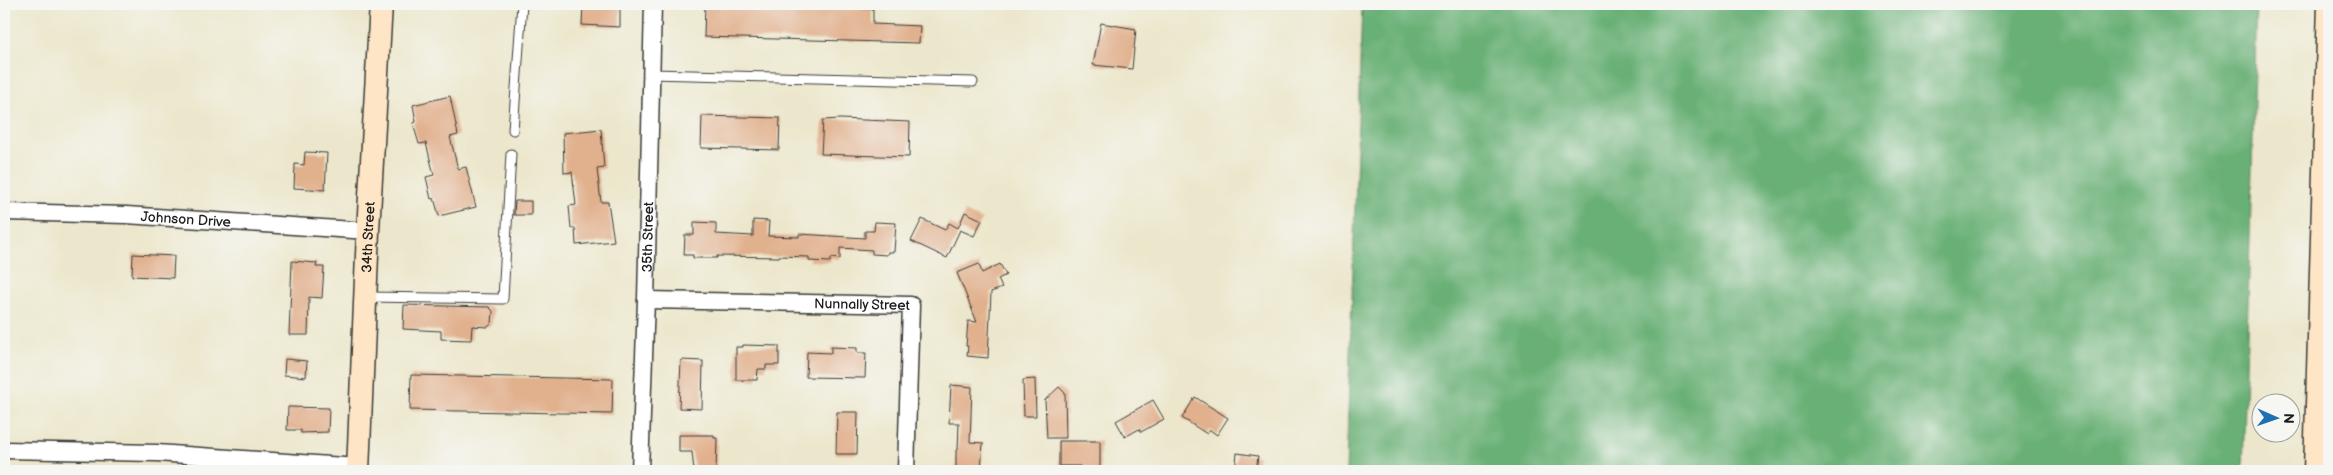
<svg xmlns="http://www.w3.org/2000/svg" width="2333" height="475" viewBox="0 0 2333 475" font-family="'Balsamiq Sans',sans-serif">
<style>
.forest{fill:#69b076;stroke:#426649}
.building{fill:#e1b08d}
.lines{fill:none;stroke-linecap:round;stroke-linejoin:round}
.lane-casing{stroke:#3b3a36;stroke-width:11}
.street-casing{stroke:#3b3a36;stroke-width:19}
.secondary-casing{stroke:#3b3a36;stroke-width:25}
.lane{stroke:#fff;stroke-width:9}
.street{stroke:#fff;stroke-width:16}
.secondary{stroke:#fde5c5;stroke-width:22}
.labels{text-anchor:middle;stroke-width:4.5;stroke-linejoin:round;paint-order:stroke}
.street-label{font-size:14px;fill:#1c1c1c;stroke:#f6f6f2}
</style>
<rect width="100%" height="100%" fill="#f6f6f2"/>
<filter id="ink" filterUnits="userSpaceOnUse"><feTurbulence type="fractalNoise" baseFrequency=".02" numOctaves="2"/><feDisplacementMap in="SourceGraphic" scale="10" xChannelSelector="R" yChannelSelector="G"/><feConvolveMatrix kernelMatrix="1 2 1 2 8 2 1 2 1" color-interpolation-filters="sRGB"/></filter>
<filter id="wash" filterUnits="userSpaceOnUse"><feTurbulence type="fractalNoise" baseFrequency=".0096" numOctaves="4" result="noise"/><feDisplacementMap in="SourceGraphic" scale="20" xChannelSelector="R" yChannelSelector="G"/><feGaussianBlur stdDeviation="1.12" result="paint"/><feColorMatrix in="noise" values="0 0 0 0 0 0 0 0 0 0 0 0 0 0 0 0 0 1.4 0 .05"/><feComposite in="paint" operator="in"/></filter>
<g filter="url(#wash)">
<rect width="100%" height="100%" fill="#ece7cc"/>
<!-- forest -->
<path class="forest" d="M1362 4H2257L2243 471H1346Z"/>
<g id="blocks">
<!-- building -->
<path class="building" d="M583 4H620V27L582 25Z
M705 4 873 9V24L920 26 919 43 704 37Z
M1101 23 1136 29 1132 69 1093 65Z
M450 96 458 135 450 137 458 169 466 167 476 207 439 216 434 198 431 199 426 177 434 175 426 143 419 144 413 123 416 122 413 105Z
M702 116 780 118 779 150 701 148Z
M840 119 910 122 909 157 821 154 823 120Z
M601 129 604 168 597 169 601 202H608L614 241 576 245 575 228H571L569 206 576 205 572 172 564 173 563 133Z
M305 152 327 153 325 190 294 188 295 164 304 165Z
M515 201H531V215H514Z
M965 212 982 220 974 236 960 230 947 258 911 241 922 219 945 230 949 223 958 228Z
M753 220 769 221 768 236 799 237V234L865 238V231H874L875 222 896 223 894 252H888L887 255 872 254V250L840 248V259L831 258 830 262 809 261V257L779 256V257L717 256V258H693V255H684L685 235H694V222L716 223V234L753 236Z
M133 254 174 256 173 278 132 276Z
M292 261 317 263 316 267H324L322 298 309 297 308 335H289Z
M979 264 982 273 1000 264 1006 275 998 279 1002 288 991 292 988 358 967 356 968 346H966L968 321 977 322 957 273Z
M404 305 489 307 493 311 492 323 488 327 472 326 471 340 441 339V331L403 329Z
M743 345 779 346V365H766V369H758L757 380H736V347H743Z
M831 347 857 348V353H866L865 378 806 377 807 352 831 353Z
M285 359 307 361 306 377 284 375Z
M681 360 703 361 702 409 679 408Z
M411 375 613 379 612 414 410 410Z
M1035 379 1036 416H1024L1023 380Z
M951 385 972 387 970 442 983 443 981 471H956V450H958L959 423H949Z
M1059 387 1065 393 1066 438H1047L1045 400Z
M1195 397 1228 418 1217 435 1210 430 1207 434 1182 418Z
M1153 400 1164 419 1141 432 1139 429 1125 437 1116 421Z
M288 407 329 408 328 432 301 433V430H287Z
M837 412H858L857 454H836Z
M679 435H714V438H717L716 471H694L692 452H679Z
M1059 441H1100V471H1080V466H1059Z
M1237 453 1258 456 1256 471H1235Z"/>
</g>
</g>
<g filter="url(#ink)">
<use href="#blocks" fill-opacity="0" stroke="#3b3a36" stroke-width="1"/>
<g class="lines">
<defs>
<path id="lane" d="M651 74 973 82
M513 130 522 4
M367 297 503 299 511 154"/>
<g id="street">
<path id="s1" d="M4 212 126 215 368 231"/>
<path id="s2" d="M646 300 911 305 906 471"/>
<path d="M4 450 157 453 358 467"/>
<path id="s3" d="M640 471 646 300 653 4"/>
</g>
<g id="secondary">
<path id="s4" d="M358 471 368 231 381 4"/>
<path d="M2315 471 2329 4"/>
</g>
</defs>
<!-- lane casing -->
<use href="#lane" class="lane-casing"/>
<!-- street casing -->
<use href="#street" class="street-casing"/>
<!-- secondary casing -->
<use href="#secondary" class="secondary-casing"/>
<!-- lane -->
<use href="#lane" class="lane"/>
<!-- street -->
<use href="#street" class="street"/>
<!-- secondary -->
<use href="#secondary" class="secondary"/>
</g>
</g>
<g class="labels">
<!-- street labels -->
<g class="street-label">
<text dy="5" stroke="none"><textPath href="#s1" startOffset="182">Johnson Drive</textPath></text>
<text dy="5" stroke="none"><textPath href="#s4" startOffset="234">34th Street</textPath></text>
<text dy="5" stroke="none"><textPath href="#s3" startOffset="234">35th Street</textPath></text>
<text dy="5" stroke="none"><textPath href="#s2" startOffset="216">Nunnally Street</textPath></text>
</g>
</g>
<!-- margin -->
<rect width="2333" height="475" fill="none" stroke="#f6f6f2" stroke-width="20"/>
<!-- north arrow -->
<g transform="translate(2276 418) rotate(92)"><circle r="24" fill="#f6f6f2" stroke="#9f9f9c"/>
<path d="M0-4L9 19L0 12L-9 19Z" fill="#1f6fb2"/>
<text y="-8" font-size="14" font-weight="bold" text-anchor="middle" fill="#1c1c1c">N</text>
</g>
</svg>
